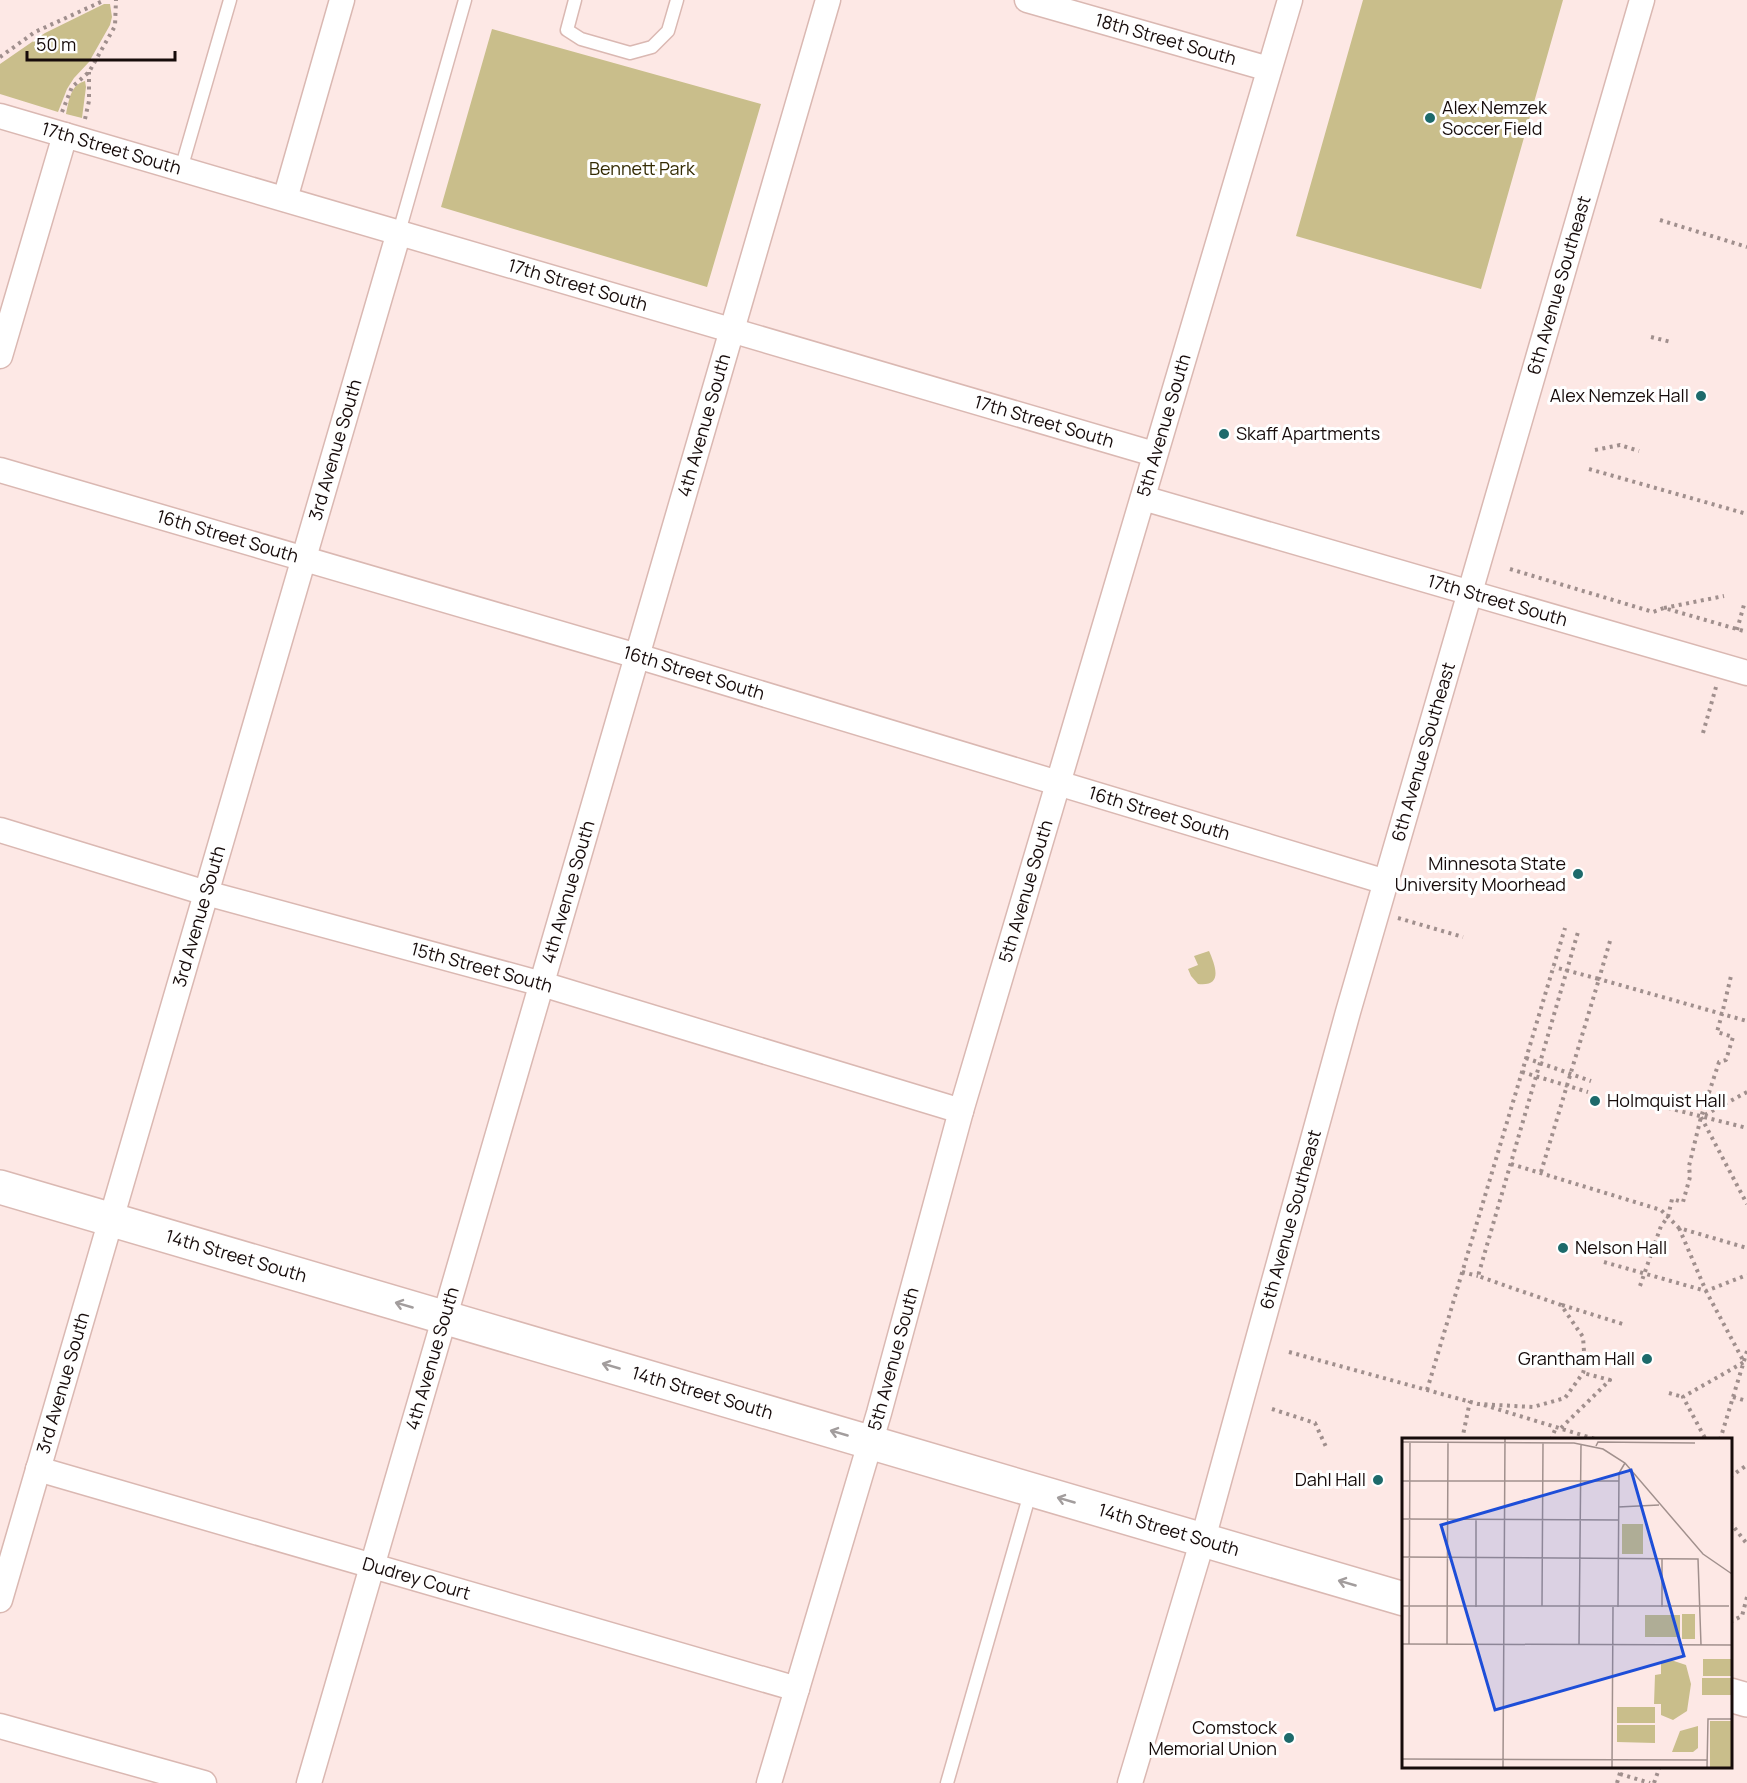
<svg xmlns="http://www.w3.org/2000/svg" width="1747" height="1783" viewBox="0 0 1747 1783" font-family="Manrope,sans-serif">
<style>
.green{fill:#c9be8b}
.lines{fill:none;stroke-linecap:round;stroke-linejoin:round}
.lane-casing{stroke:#dab8b2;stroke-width:15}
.street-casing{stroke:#dab8b2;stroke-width:27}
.secondary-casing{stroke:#dab8b2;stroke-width:36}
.path{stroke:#a08f8d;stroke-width:4;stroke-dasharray:3 4.5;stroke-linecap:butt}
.lane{stroke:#fff;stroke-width:12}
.street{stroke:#fff;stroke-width:24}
.secondary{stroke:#fff;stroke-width:33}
.oneway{stroke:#a29d9d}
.poi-dot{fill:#1d6a6b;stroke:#fff;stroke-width:2}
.labels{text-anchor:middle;stroke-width:6;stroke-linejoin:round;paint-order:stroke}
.street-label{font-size:18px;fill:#160b0a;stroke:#fff}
.poi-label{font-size:18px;fill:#160b0a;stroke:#fff;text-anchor:end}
.park-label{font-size:18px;fill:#342b03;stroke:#fff}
.inset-road{fill:none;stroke:#a1908d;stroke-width:1.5}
.view{fill:#1d4ed8;fill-opacity:0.15;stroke:#1d4ed8;stroke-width:3}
.inset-edge{fill:none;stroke:#160b0a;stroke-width:3}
</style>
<rect width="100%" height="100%" fill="#fde8e5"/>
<!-- green -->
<path class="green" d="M1363 0H1563L1481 289 1296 236Z
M104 4H110L112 17 110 25 89 62 74 78 67 89 58 112 0 94V64L45 33Z
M492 29 761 104 707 287 441 207Z
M85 81 86 87 82 118 66 114C69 101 70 85 85 81Z
M1209 951C1215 965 1224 987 1198 984L1191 976 1188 969 1198 965 1194 956Z"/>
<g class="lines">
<defs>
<path id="lane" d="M575 0 567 30 581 39 630 53 652 47 668 31 677 0
M181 169 230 0
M399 232 465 0
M947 1783 1031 1490"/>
<g id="street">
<path id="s1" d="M1027 0 1269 69"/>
<path id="s2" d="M0 116 1154 454"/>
<path d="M285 199 342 0"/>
<path d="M0 356 65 135"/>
<path id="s3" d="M0 470 637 656 1386 882"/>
<path id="s4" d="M1143 498 1747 673"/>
<path id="s5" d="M0 830 206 893 542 984 961 1111"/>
<path id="s6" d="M38 1469 797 1689"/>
<path id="s7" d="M0 1600 399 232"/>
<path d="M0 1726 204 1783"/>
<path id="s8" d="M309 1783 828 0"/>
<path id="s9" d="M769 1783 879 1413 961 1111 1290 0"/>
<path id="s10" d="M1130 1783 1203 1539 1348 1012 1642 0"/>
</g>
<g id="secondary">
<path id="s11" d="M0 1187 1404 1599"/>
<path d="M1730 1695 1747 1700"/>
</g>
</defs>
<!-- lane casing -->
<use href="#lane" class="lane-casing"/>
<!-- street casing -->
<use href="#street" class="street-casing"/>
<!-- secondary casing -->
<use href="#secondary" class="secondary-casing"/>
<!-- path -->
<path class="path" d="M0 57 35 32 105 0
M62 112 72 87 89 72 115 26 116 0
M85 119 89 101V72
M1660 220 1747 247
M1651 337 1671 342
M1595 450 1620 445 1639 451
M1589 469 1747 514
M1510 569 1653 612 1664 608 1747 632
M1664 608 1724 596
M1737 630 1745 601
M1703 733 1716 687
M1398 918 1463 937
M1610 941 1599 979 1722 1014 1731 976
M1526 1058 1591 1081
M1522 1072 1588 1092
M1747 1092 1701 1117 1747 1204
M1617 1095 1747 1128
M1511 1164 1661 1210 1679 1228 1747 1248
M1541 1172 1599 979 1554 967
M1679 1228 1706 1291 1744 1362 1683 1397 1706 1440
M1604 1262 1706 1291 1747 1275
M1462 1272 1478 1276
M1640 1286 1661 1226 1668 1217 1672 1199 1683 1202 1690 1177 1689 1166 1701 1117 1719 1062 1726 1060 1733 1037 1717 1032 1722 1014 1747 1021
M1562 1305 1626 1325
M1289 1352 1478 1404 1533 1407 1565 1398 1583 1373 1585 1366 1583 1337 1561 1305 1478 1276 1578 932
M1427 1390 1565 928
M1669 1393 1683 1397
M1733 1397 1747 1401
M1484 1405 1598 1440
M1272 1409 1315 1423 1327 1449
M1561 1428 1610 1380 1583 1373
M1462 1440 1470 1401
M1551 1440 1556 1427
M1720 1440 1747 1351
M1730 1477 1747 1465
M1730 1522 1747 1544
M1730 1622 1742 1616 1747 1597
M1620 1774 1650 1783
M1617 1783 1622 1766
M1654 1783 1660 1766"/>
<!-- lane -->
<use href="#lane" class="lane"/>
<!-- street -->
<use href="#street" class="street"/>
<!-- secondary -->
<use href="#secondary" class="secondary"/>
</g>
<!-- one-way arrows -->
<defs><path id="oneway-shaft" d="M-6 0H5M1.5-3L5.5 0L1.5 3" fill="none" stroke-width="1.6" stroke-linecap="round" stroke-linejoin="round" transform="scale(1.5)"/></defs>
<g class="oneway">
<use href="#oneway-shaft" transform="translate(404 1305) rotate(-164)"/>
<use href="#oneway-shaft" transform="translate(611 1366) rotate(-164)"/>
<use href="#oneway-shaft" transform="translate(839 1433) rotate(-164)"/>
<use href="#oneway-shaft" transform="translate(1066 1500) rotate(-164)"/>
<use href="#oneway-shaft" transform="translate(1347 1583) rotate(-164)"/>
</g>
<!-- markers -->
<g class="poi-dot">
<circle cx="1430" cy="118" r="6"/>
<circle cx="1701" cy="396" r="6"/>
<circle cx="1224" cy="434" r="6"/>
<circle cx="1578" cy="874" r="6"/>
<circle cx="1595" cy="1101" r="6"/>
<circle cx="1563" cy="1248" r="6"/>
<circle cx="1647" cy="1359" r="6"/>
<circle cx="1378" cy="1480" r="6"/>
<circle cx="1289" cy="1738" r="6"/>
</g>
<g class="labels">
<!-- street labels -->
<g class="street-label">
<text dy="6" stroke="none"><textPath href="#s1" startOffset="144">18th Street South</textPath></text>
<text dy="6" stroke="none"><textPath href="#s2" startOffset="116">17th Street South</textPath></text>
<text dy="6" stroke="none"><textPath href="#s2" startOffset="602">17th Street South</textPath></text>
<text dy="6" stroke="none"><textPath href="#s10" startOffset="1558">6th Avenue Southeast</textPath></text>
<text dy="6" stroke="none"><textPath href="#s2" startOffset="1088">17th Street South</textPath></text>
<text dy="6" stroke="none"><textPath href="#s8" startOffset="1414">4th Avenue South</textPath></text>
<text dy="6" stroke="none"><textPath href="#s9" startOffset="1414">5th Avenue South</textPath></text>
<text dy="6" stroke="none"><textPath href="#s7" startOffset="1198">3rd Avenue South</textPath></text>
<text dy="6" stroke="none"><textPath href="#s3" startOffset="237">16th Street South</textPath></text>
<text dy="6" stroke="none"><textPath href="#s4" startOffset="369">17th Street South</textPath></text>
<text dy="6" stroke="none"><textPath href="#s3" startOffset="723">16th Street South</textPath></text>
<text dy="6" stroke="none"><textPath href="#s10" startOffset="1072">6th Avenue Southeast</textPath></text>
<text dy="6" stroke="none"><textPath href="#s3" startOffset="1209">16th Street South</textPath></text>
<text dy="6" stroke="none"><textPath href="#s9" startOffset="928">5th Avenue South</textPath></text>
<text dy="6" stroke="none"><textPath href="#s8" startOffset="928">4th Avenue South</textPath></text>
<text dy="6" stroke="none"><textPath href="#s7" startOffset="712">3rd Avenue South</textPath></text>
<text dy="6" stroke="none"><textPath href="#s5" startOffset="501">15th Street South</textPath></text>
<text dy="6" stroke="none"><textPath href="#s10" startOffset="586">6th Avenue Southeast</textPath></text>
<text dy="6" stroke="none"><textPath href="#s11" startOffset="246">14th Street South</textPath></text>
<text dy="6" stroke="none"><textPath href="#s8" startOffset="442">4th Avenue South</textPath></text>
<text dy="6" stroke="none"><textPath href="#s9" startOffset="442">5th Avenue South</textPath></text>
<text dy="6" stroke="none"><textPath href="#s7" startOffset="226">3rd Avenue South</textPath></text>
<text dy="6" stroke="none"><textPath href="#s11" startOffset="732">14th Street South</textPath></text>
<text dy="6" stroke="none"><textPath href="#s11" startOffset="1218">14th Street South</textPath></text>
<text dy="6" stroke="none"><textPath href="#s6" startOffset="394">Dudrey Court</textPath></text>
</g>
<!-- poi labels -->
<g class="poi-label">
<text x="1442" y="114" text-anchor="start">Alex Nemzek<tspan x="1442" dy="21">Soccer Field</tspan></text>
<text x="1689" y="402">Alex Nemzek Hall</text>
<text x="1236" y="440" text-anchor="start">Skaff Apartments</text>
<text x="1566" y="870">Minnesota State<tspan x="1566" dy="21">University Moorhead</tspan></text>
<text x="1607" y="1107" text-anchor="start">Holmquist Hall</text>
<text x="1575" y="1254" text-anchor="start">Nelson Hall</text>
<text x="1635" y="1365">Grantham Hall</text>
<text x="1366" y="1486">Dahl Hall</text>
<text x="1277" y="1734">Comstock<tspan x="1277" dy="21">Memorial Union</tspan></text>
</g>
<!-- park labels -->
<g class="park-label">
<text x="642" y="175">Bennett Park</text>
</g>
</g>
<!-- overview -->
<g transform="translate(1402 1438)">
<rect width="330" height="330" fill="#fde8e5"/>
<path d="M220 86H241V116H220ZM280 176H293V201H280ZM243 177H278V199H243ZM301 221H330V238H301ZM269 222 284 227 289 246 285 273 271 282 259 277V266H252L253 237 259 236V223ZM300 240H330V257H300ZM215 269H253V285H215ZM308 283H330V330H308ZM215 287H253V305L215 304ZM296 288V310L291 314H270L278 293Z" fill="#c9be8b"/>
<path class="inset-road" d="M0 4 172 5 201 11 223 25 301 116 330 136M194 8 196 4 293 5M0 43H217M216 69 257 67M0 81 216 82M0 119 296 121 299 207M260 120V169M0 168H327M140 168 141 5M74 169V81M216 169 217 35 223 25M0 206 330 207M7 206 8 4M45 207 46 4M177 207 179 6M0 321 305 322M101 330 103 0M210 330 211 169M305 330 306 281H330"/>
<path class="view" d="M229 32 282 218 93 272 39 87Z"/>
<rect width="330" height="330" class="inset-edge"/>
</g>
<!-- scale -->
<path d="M27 51v9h148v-9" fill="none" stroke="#160b0a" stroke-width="3"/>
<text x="36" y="51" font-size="18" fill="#160b0a" stroke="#ffffff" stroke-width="4.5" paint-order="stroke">50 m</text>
</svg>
